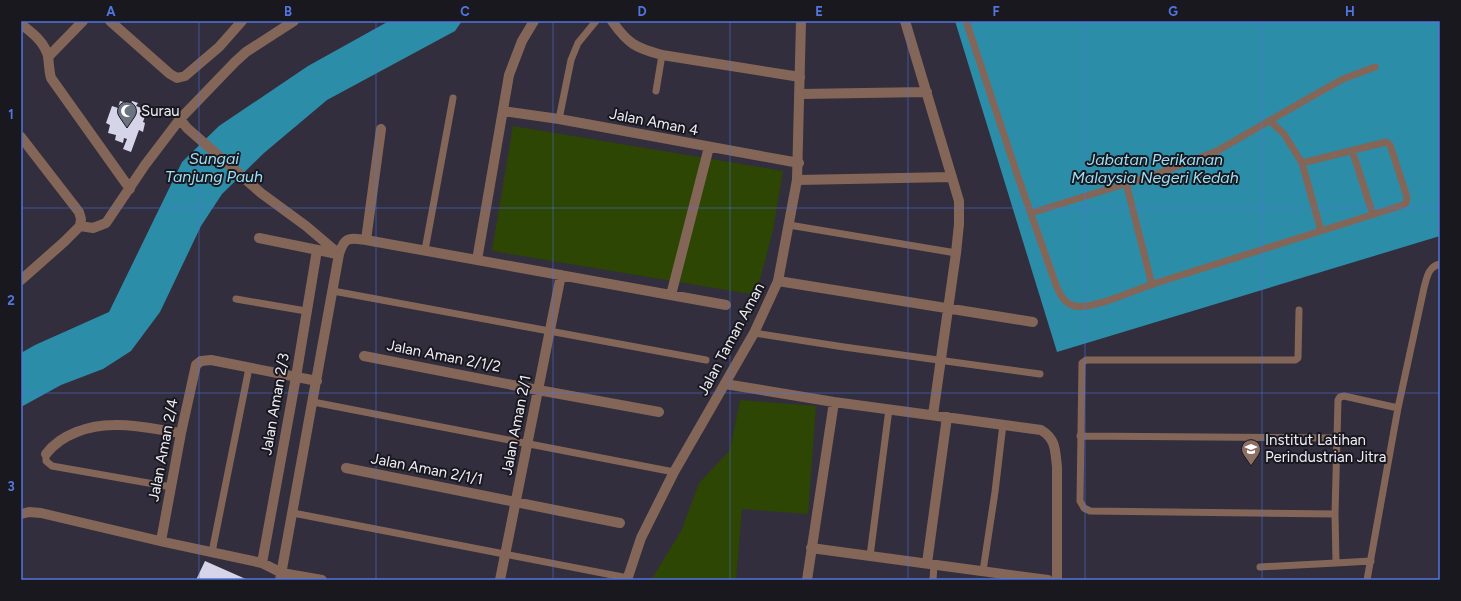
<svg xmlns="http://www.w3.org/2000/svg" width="1461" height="601" viewBox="0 0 1461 601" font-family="Figtree,sans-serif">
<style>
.green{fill:#2d4603}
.water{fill:#2c8da8}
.building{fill:#d5d4e8}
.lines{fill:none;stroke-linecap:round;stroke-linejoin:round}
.service{stroke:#846659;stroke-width:7}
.minor{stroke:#846659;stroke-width:10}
.tertiary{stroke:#846659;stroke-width:10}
.grid{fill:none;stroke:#5276e0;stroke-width:1;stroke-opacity:0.55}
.labels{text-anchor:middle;stroke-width:4;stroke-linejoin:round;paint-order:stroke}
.poi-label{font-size:15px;fill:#efedf7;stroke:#19181f;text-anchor:start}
.street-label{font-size:15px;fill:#efedf7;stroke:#19181f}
.water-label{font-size:16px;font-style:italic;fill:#9ce0f7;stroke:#19181f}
.neatline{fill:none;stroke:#5276e0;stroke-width:1.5}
.grid-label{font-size:13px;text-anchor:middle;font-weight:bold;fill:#5276e0}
</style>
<rect width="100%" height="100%" fill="#322e3d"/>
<!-- green -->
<path class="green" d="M513 126 783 171 773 230 756 295 492 251Z
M740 400 816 406 808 514 742 509 736 580H651L681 531 699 483 730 450Z"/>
<!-- water -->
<path class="water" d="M389 21H462L455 31 327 100 264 153 222 194 201 226 160 312 131 351 103 369 61 385 21 407V353L35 345 109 312 182 162 219 126 308 66Z
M955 21H1440V236L1057 352Z"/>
<!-- building -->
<path class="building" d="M120 101 131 104 132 101 138 103 136 106 147 110 143 122 145 123 143 132 139 130 131 152 123 149 127 139 124 138 123 143 115 140 116 135 108 133 110 125 106 123 112 106 118 108Z
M205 561 248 580H196Z"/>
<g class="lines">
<!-- service -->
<path class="service" d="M966 21 1019 180 1056 285C1060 294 1064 304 1075 306 1092 310 1135 290 1153 284 1236 257 1320 232 1403 205L1406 203 1407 197 1390 145 1386 142 1302 163
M656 91 662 55
M559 119 571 60 578 43 596 21
M1270 121 1284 134 1302 163 1321 231
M1352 150 1373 215
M1126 183 1152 285
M1031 213 1157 174 1217 151 1316 94 1343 79 1375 67
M789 225 956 253
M425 250 453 98
M333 291 706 360
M236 299 306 311
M1299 310 1298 358 1295 360H1086L1082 363 1080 501 1084 508 1090 511 1335 514
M754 333 844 347 1040 374
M313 402 674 472
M1080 436 1338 438
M46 454V461L52 466 171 487
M293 513 628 578
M212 552 249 368
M870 556 889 409
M1336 563 1371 561
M1260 567 1336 563 1335 514 1338 400 1340 397 1344 396 1398 408
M983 571 995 492 1003 424
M933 580 934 564
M1367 580 1398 408 1424 288C1427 277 1428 267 1440 264"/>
<!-- minor -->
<path class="minor" d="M110 21 170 74 177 78 185 76 219 47 242 21
M612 21C628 44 636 48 662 55L800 77
M905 21 959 201V224L956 253 933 415
M21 24C32 33 44 41 48 56 49 63 49 71 51 78L130 189
M48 57 83 21
M800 94 927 92
M503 111 559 119 799 163
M180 119 235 62 246 52 294 21
M21 137 79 212 81 219 80 226 64 242 21 280
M797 180 952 177
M80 226 93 228 106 223 145 165 180 119 187 128 261 193 306 226 339 254
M259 238 337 254
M366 240 381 129
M477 260 509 75 522 41 534 21
M778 281 1033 322
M671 295 709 147
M364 356 538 390 659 412
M725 384 834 402 1041 430C1056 439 1055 450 1057 467V580
M46 454C61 434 90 425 114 425 136 424 159 430 181 433
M346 468 620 523
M21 514 29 512 41 513 164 542 262 563 282 573 322 580
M161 541 181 433 196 365 201 361 211 360 317 381
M811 548 1048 580
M262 563 296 377 317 250
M927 563 947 417
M280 580 339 254C345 236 349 238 366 240L726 305
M500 580 561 275
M807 580 834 402"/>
<!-- tertiary -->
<path class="tertiary" d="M627 580 641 538 674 472 754 333 778 281 797 180 801 21"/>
</g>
<!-- grid -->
<path class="grid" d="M199 21V580M376 21V580M553 21V580M730 21V580M908 21V580M1085 21V580M1262 21V580M21 208H1440M21 393H1440"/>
<!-- icons -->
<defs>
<symbol id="mosque-pin" viewBox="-11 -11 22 30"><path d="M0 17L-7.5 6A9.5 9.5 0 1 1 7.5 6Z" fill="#6b7280" stroke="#19181f"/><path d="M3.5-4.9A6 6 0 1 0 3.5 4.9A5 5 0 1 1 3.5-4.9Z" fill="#fff"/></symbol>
<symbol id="university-pin" viewBox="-11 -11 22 30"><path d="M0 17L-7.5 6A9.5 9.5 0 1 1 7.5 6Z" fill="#8d6e63" stroke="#19181f"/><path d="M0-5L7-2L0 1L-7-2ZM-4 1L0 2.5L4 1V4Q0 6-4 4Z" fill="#fff"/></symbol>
</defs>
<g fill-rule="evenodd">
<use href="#mosque-pin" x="116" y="100" width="22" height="30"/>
<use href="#university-pin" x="1240" y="438" width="22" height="30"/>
</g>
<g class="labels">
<!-- poi labels -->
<g class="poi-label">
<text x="141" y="116">Surau</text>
<text x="1265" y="445">Institut Latihan<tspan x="1265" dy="17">Perindustrian Jitra</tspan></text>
</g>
<!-- street labels -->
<g class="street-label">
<text transform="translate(654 122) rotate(11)" y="5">Jalan Aman 4</text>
<text transform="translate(731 339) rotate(-62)" y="5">Jalan Taman Aman</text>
<text transform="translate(444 356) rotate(11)" y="5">Jalan Aman 2/1/2</text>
<text transform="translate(275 404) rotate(-80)" y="5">Jalan Aman 2/3</text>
<text transform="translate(516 425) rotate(-79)" y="5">Jalan Aman 2/1</text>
<text transform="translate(163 450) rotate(-79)" y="5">Jalan Aman 2/4</text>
<text transform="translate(427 469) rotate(11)" y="5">Jalan Aman 2/1/1</text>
</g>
<!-- water labels -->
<g class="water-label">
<text x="214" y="164">Sungai<tspan x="214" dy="18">Tanjung Pauh</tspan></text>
<text x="1155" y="165">Jabatan Perikanan<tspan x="1155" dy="18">Malaysia Negeri Kedah</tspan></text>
</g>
</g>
<!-- border -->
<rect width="1461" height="601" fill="none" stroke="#19181f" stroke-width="44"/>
<rect x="22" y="22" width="1417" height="557" class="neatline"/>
<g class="grid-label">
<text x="111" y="16">A</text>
<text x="288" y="16">B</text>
<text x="465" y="16">C</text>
<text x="642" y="16">D</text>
<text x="819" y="16">E</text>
<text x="996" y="16">F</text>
<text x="1173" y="16">G</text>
<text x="1350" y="16">H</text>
<text x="11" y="119">1</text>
<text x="11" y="305">2</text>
<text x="11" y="491">3</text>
</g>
</svg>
